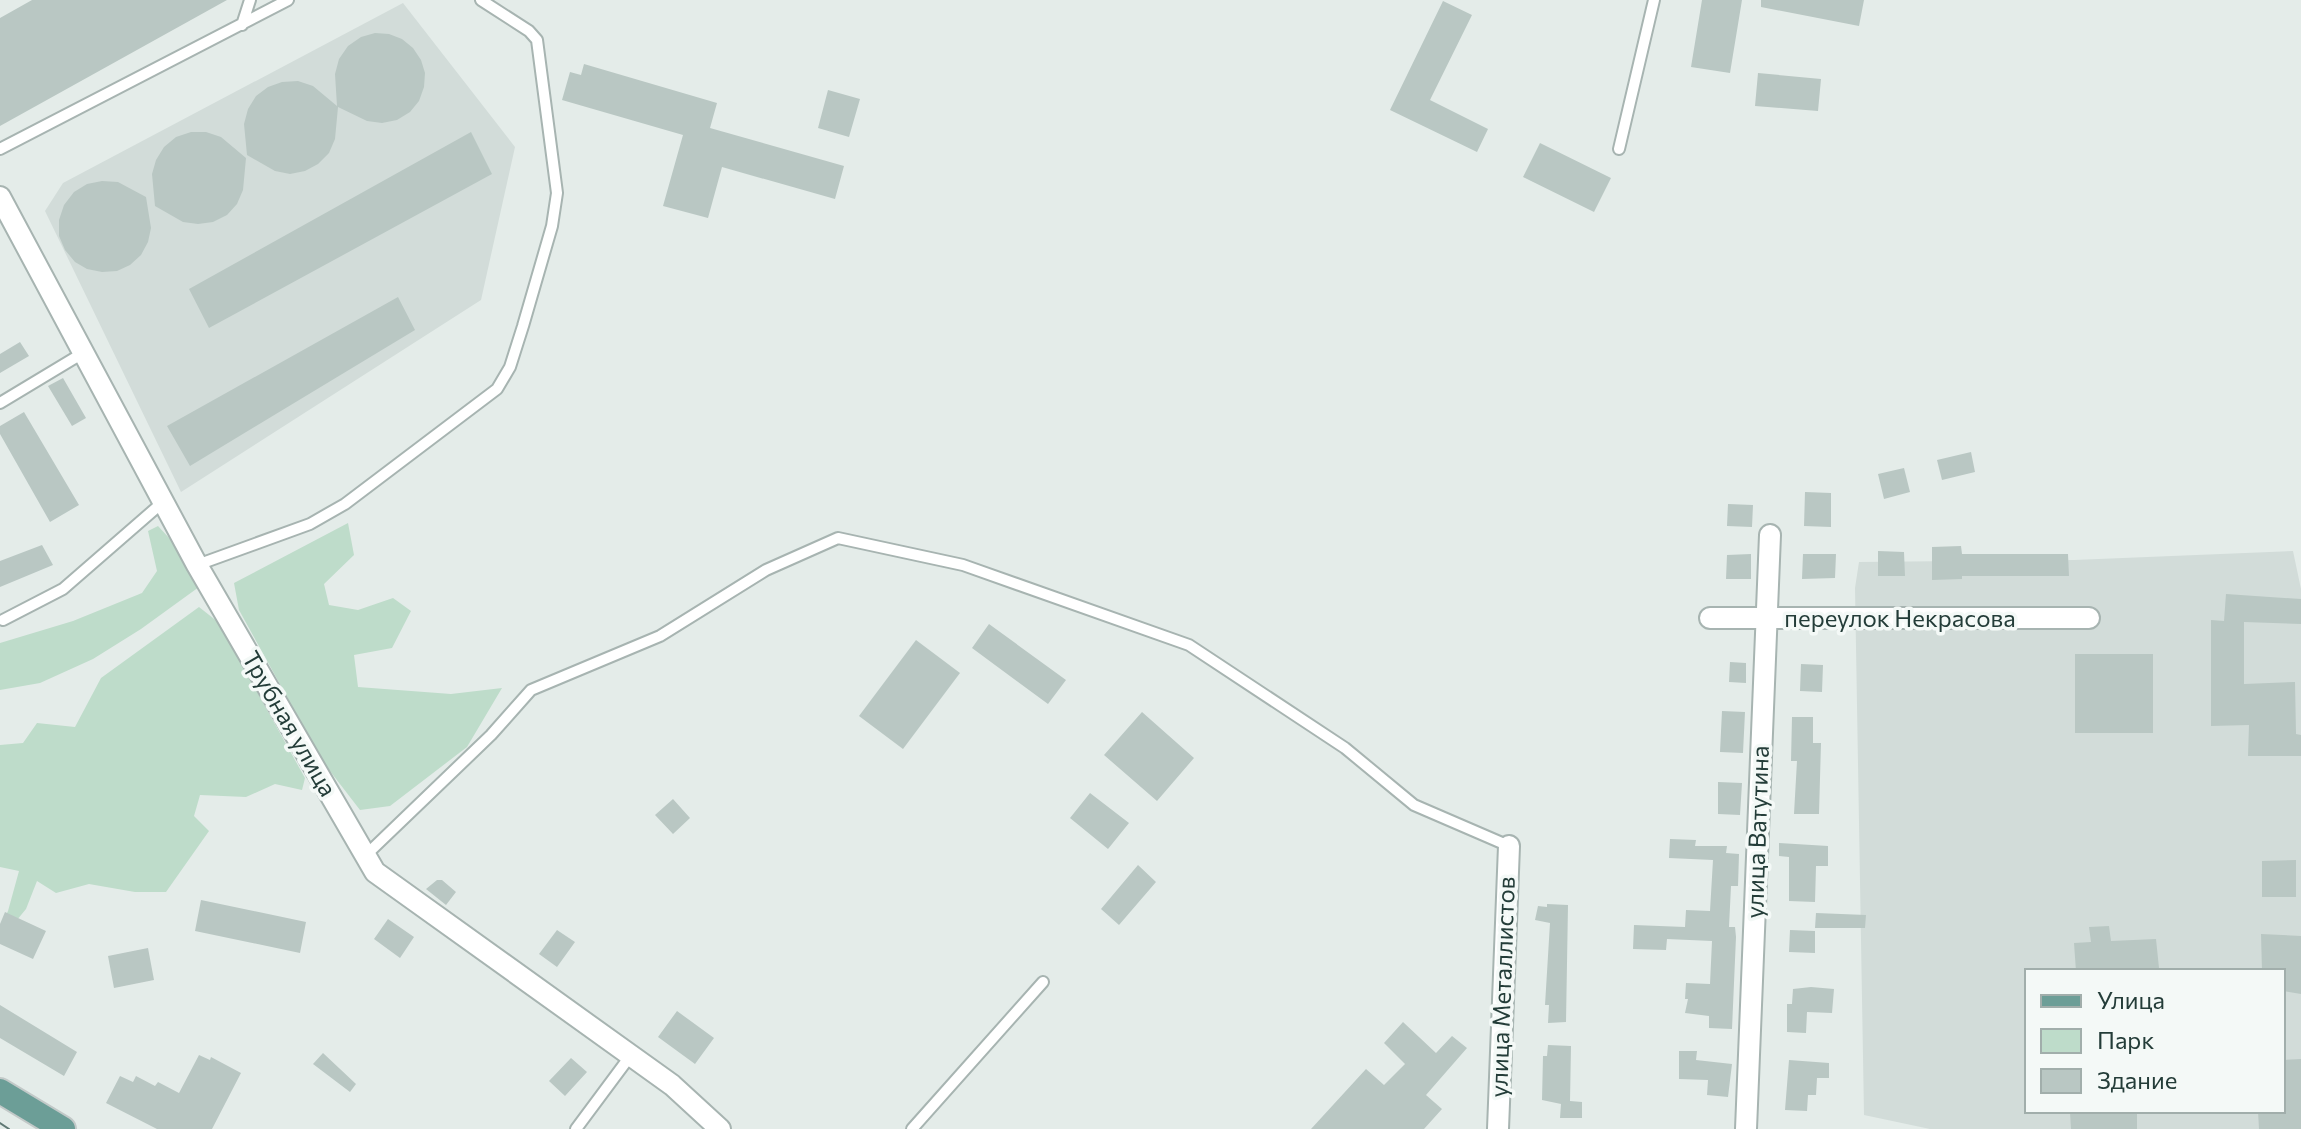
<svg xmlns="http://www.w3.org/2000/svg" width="2301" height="1129" viewBox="0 0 2301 1129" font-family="Commissioner,sans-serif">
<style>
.built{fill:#d2dcd9;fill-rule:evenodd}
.green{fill:#bedcca}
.building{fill:#b9c7c3}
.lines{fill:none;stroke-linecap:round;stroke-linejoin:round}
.service-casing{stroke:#a7b4b1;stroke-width:14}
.minor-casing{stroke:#a7b4b1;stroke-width:24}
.primary-casing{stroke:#c2c9c8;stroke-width:28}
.service{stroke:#fff;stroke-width:10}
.minor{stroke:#fff;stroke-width:20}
.primary{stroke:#6c9e97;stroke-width:24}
.tram{stroke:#5f7874;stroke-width:2}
.labels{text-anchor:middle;stroke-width:7;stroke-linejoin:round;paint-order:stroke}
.street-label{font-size:24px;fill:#243d39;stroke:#f4f9f7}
</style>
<rect width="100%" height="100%" fill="#e4ece9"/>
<!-- built -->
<path class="built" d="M403 3 515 147 481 300 181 492 45 211 63 183Z
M2293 551 2301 589V1129H1930L1864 1115 1855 588 1859 562 2074 560ZM2027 971H2283V1111H2027Z"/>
<!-- green -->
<path class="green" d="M348 523 354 555 324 584 329 605 358 610 393 598 411 611 392 648 354 655 358 687 451 694 502 688 467 747 390 806 360 810 323 762 239 610 234 583Z
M158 526 171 540 199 587 141 629 93 659 40 683 0 690V643L73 621 142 593 157 571 148 531Z
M199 607 218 622 305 778 302 790 275 784 246 797 200 795 194 816 209 831 166 892H135L89 884 56 893 37 881 26 909 12 926 0 927 8 911 19 871 0 867V745L23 743 37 723 75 727 101 678Z"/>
<!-- building -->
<path class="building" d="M32 0H227L0 126V18Z
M1702 0H1742L1730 73 1691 67Z
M1761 0H1864L1859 26 1761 7Z
M1443 1 1472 15 1430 100 1488 129 1477 152 1390 110Z
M375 33 389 34 402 39 413 48 421 60 425 73 424 87 419 101 410 112 397 120 382 123 367 121 338 107 335 139 329 153 318 164 305 171 290 174 275 171 247 155 244 124 248 109 256 96 268 87 282 82 298 81 313 86 337 106 335 74 339 59 348 46 361 37Z
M584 64 717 103 710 128 844 166 835 199 722 167 708 218 663 206 683 135 562 100 570 72 581 75Z
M1758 73 1821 79 1818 111 1755 106Z
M828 90 860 99 849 137 818 128Z
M191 132H206L221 137 246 158 243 190 237 204 227 215 213 222 198 224 183 222 155 206 152 174 156 160 164 147 176 137Z
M471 132 492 174 209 328 189 289Z
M1540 143 1611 178 1594 212 1523 177Z
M102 181 118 182 146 197 151 228 148 242 141 255 130 265 117 271 102 272 87 269 75 262 65 250 59 236V220L64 205 74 192 87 184Z
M398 297 415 330 190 466 167 426Z
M20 342 29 356 0 373V354Z
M63 378 86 418 72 426 48 386Z
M24 412 79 505 50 522 0 434V426Z
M1971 452 1975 472 1942 480 1937 460Z
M1904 468 1910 492 1884 499 1878 474Z
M1805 492 1831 493V527L1804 526Z
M1728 504 1753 505 1752 527 1727 526Z
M42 545 53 565 0 587V561Z
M1961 546 1962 554H2068L2069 576H1962V579L1932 580V547Z
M1878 551 1904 552 1905 576H1878Z
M1751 554V579H1726L1727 555Z
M1803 554H1836L1835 578 1802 579Z
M2226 594 2301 599V624L2244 622V684L2295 682 2296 734 2301 735V756H2248L2249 725 2211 726V620L2224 621Z
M989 624 1066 680 1048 704 972 648Z
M916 640 960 673 903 749 859 716Z
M2075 654H2153V733H2075Z
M1730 662 1746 663V683L1729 682Z
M1801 664 1823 665 1822 692 1800 691Z
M1722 711 1745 712 1743 753 1720 752Z
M1142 712 1194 758 1157 801 1104 755Z
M1792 717H1813V743H1821L1819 814H1794L1797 761H1791Z
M1718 782 1742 783 1740 815 1718 814Z
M1090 793 1129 823 1108 849 1070 818Z
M673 799 690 818 673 834 655 815Z
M1670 839 1696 840 1695 846H1727L1726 853 1739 854 1738 886H1731L1729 927H1735L1736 937 1732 1029 1709 1028V1016L1685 1013 1688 999H1685L1686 983 1710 984 1712 941 1667 939 1666 950 1633 949 1634 925 1685 927 1686 910 1710 911 1713 860 1669 858Z
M1779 843 1828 846V866H1816L1815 902 1789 901V857L1779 856Z
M2296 860V897H2262V861Z
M1138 865 1156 882 1119 925 1101 909Z
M437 880H442L456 892 446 905 426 889Z
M201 900 306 922 300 953 195 931Z
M1547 904 1568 905 1566 1022 1548 1023 1549 1005H1545L1550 923 1535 920 1538 906 1547 907Z
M5 912 46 931 33 959 0 944V924Z
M1816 913 1866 915 1865 928H1815Z
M388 919 414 937 400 958 374 939Z
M2109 926 2111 941 2156 939 2159 968 2076 971 2074 943 2091 942 2089 927Z
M557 930 575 942 557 967 539 954Z
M1790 930 1815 931V953L1789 952Z
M2261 934 2301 936V994L2283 991V971H2262Z
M148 948 154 980 114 988 108 956Z
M1811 987 1834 989 1832 1013 1807 1012 1806 1033 1787 1032V1004H1792L1793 989Z
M0 1005 77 1052 64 1076 0 1038Z
M677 1011 714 1038 695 1064 658 1037Z
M1403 1022 1436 1053 1452 1036 1467 1048 1426 1095 1442 1109 1424 1129H1311L1366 1069 1384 1085 1405 1064 1384 1043Z
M1548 1045 1571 1046 1570 1101 1582 1102V1118H1560L1561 1104 1542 1100 1543 1056H1547Z
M1679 1051H1697L1696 1060 1732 1064 1728 1097 1707 1095 1708 1080 1679 1079Z
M323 1053 356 1084 350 1092 313 1064Z
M199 1055 210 1060 211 1057 241 1073 212 1129H157L106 1103 120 1076 133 1082 136 1076 155 1086 158 1082 179 1093Z
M571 1058 587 1072 565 1096 549 1081Z
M2301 1059V1129H2259L2258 1111H2283V1060Z
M1789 1060 1829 1063V1078H1817L1816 1095H1808L1807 1111 1785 1110Z
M2137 1111V1129H2071L2070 1112Z"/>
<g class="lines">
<defs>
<path id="service" d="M242 25 250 0
M0 149 288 0
M1619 149 1654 0
M0 403 83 353
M197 565 310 524 345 504 497 389 510 367 523 326 552 226 557 193 537 40 529 31 481 0
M3 620 63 589 163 502
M365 856 491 735 531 690 660 636 766 570 838 538 963 565 1189 645 1345 748 1414 805 1509 846
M576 1129 631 1055
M912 1129 1043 982"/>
<path id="minor" d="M0 197 197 565 375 872 672 1085 720 1129
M1710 618H2089
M1498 1129 1509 846
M1746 1129 1770 535"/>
<path id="primary" d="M0 1091 63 1129"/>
</defs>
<!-- service casing -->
<use href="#service" class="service-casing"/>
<!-- minor casing -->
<use href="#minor" class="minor-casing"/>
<!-- primary casing -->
<use href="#primary" class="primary-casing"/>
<!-- service -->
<use href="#service" class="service"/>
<!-- minor -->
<use href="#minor" class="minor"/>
<!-- primary -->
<use href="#primary" class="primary"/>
<!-- tram -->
<path class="tram" d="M0 1123 9 1129"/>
</g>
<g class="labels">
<!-- street labels -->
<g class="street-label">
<text x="1900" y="627">переулок Некрасова</text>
<text transform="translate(289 724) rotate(60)" y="8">Трубная улица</text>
<text transform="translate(1758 832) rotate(-88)" y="8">улица Ватутина</text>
<text transform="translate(1503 987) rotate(-88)" y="8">улица Металлистов</text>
</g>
</g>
<!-- legend -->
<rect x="2025" y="969" width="260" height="144" fill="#f4f9f7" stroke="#a1aeab" stroke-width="2"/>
<rect x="2041" y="995" width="40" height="12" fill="#6c9e97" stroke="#a1aeab" stroke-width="2"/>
<text x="2097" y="1009" font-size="24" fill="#243d39">Улица</text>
<rect x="2041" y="1029" width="40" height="24" fill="#bedcca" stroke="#a1aeab" stroke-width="2"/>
<text x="2097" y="1049" font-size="24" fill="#243d39">Парк</text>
<rect x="2041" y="1069" width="40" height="24" fill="#b9c7c3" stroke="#a1aeab" stroke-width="2"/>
<text x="2097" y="1089" font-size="24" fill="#243d39">Здание</text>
</svg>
